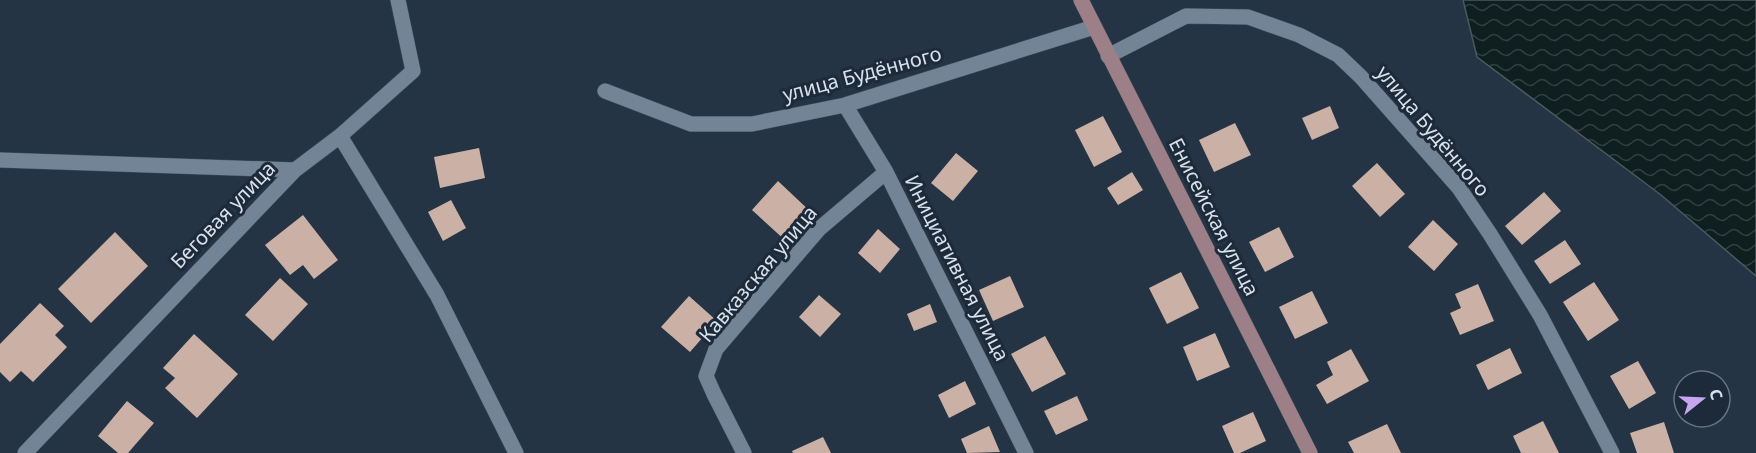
<svg xmlns="http://www.w3.org/2000/svg" width="1756" height="453" viewBox="0 0 1756 453" font-family="'Noto Sans',sans-serif">
<style>
.water{fill:url(#water-waves);stroke:#4b595d;stroke-width:1.5}
.building{fill:#cbb0a6}
.lines{fill:none;stroke-linecap:round;stroke-linejoin:round}
.street-casing{stroke:#424f5c;stroke-width:16}
.secondary-casing{stroke:#424f5c;stroke-width:16}
.street{stroke:#738496;stroke-width:15}
.secondary{stroke:#9c7f87;stroke-width:15}
.labels{text-anchor:middle;stroke-width:6;stroke-linejoin:round;paint-order:stroke}
.street-label{font-size:20px;fill:#d7e0eb;stroke:#1c2a39}
</style>
<defs>
<pattern id="water-waves" width="16" height="10" patternUnits="userSpaceOnUse" patternTransform="scale(1.5)"><rect width="16" height="10" fill="#0f1f20"/><path d="M0 5q4-4 8 0t8 0" fill="none" stroke="#313f41"/></pattern>
</defs>
<rect width="100%" height="100%" fill="#253444"/>
<!-- water -->
<path class="water" d="M1463 0H1756V276L1661 195 1477 57Z"/>
<!-- building -->
<path class="building" d="M1330 106 1339 128 1312 140 1302 118Z
M1103 116 1122 152 1094 167 1075 130Z
M1235 123 1251 155 1214 172 1199 140Z
M479 148 485 178 440 188 434 157Z
M956 153 978 171 953 201 931 183Z
M1377 163 1405 194 1380 217 1352 186Z
M1132 172 1143 190 1118 205 1107 188Z
M778 181 813 214 787 242 752 210Z
M1544 192 1561 211 1522 245 1505 226Z
M451 200 466 228 443 241 428 212Z
M303 215 338 260 314 279 303 265 290 275 265 245Z
M1433 220 1458 244 1434 271 1408 247Z
M1279 227 1294 257 1265 272 1249 242Z
M878 229 900 249 880 273 858 253Z
M115 232 148 266 91 323 58 289Z
M1565 240 1581 264 1550 284 1534 261Z
M1181 272 1199 308 1167 324 1149 288Z
M1010 276 1024 307 993 321 979 290Z
M280 278 308 304 273 341 245 315Z
M1594 282 1619 320 1588 341 1563 302Z
M1478 284 1494 321 1460 335 1450 313 1461 308 1455 294Z
M1312 291 1328 323 1295 339 1279 307Z
M819 295 841 314 820 337 799 317Z
M689 296 717 321 690 352 661 327Z
M40 303 64 326 55 335 67 347 33 382 21 371 10 382 0 372V344Z
M930 304 937 322 914 331 907 314Z
M1215 333 1230 367 1197 381 1183 347Z
M194 334 238 374 197 418 165 388 175 378 163 368Z
M1045 336 1066 374 1032 392 1011 354Z
M1510 348 1522 373 1488 390 1476 365Z
M1351 349 1369 381 1327 404 1316 385 1333 375 1327 362Z
M1638 361 1656 393 1629 409 1610 376Z
M965 381 976 404 949 418 938 395Z
M1077 396 1088 420 1056 435 1044 411Z
M127 401 154 423 128 453H118L98 436Z
M1253 412 1266 441 1240 453H1234L1222 426Z
M1543 421 1559 453H1521L1513 436Z
M1664 422 1674 453H1637L1630 433Z
M1387 424 1401 453H1354L1348 442Z
M989 426 1000 452 967 453 961 439Z
M823 437 831 453H793L792 451Z"/>
<g class="lines">
<defs>
<path id="street" d="M1108 56 1186 16 1248 17 1299 35 1338 55 1361 77 1459 188 1490 234 1540 315 1612 453
M605 91 691 124H752L845 105 1094 27
M845 105 886 172 1026 453
M340 136 437 295 516 453
M0 160 295 170
M25 453 295 170 340 136 413 71 398 0
M744 453 714 394 706 376 716 349 819 229 886 172"/>
<path id="secondary" d="M1081 0 1310 453"/>
</defs>
<!-- street casing -->
<use href="#street" class="street-casing"/>
<!-- secondary casing -->
<use href="#secondary" class="secondary-casing"/>
<!-- street -->
<use href="#street" class="street"/>
<!-- secondary -->
<use href="#secondary" class="secondary"/>
</g>
<g class="labels">
<!-- street labels -->
<g class="street-label">
<text transform="translate(862 74) rotate(-15)" y="7">улица Будённого</text>
<text transform="translate(1433 131) rotate(50)" y="7">улица Будённого</text>
<text transform="translate(223 215) rotate(-46)" y="7">Беговая улица</text>
<text transform="translate(1214 217) rotate(63)" y="7">Енисейская улица</text>
<text transform="translate(957 268) rotate(63)" y="7">Инициативная улица</text>
<text transform="translate(758 274) rotate(-50)" y="7">Кавказская улица</text>
</g>
</g>
<!-- north arrow -->
<g transform="translate(1702 399) rotate(72)"><circle r="28" fill="#1c2a39" stroke="#677380" stroke-width="1.5"/>
<path d="M0-4.5L10 22L0 15L-10 22Z" fill="#c6a6f0"/>
<text y="-9" font-size="16" font-weight="bold" text-anchor="middle" fill="#d7e0eb">С</text>
</g>
</svg>
